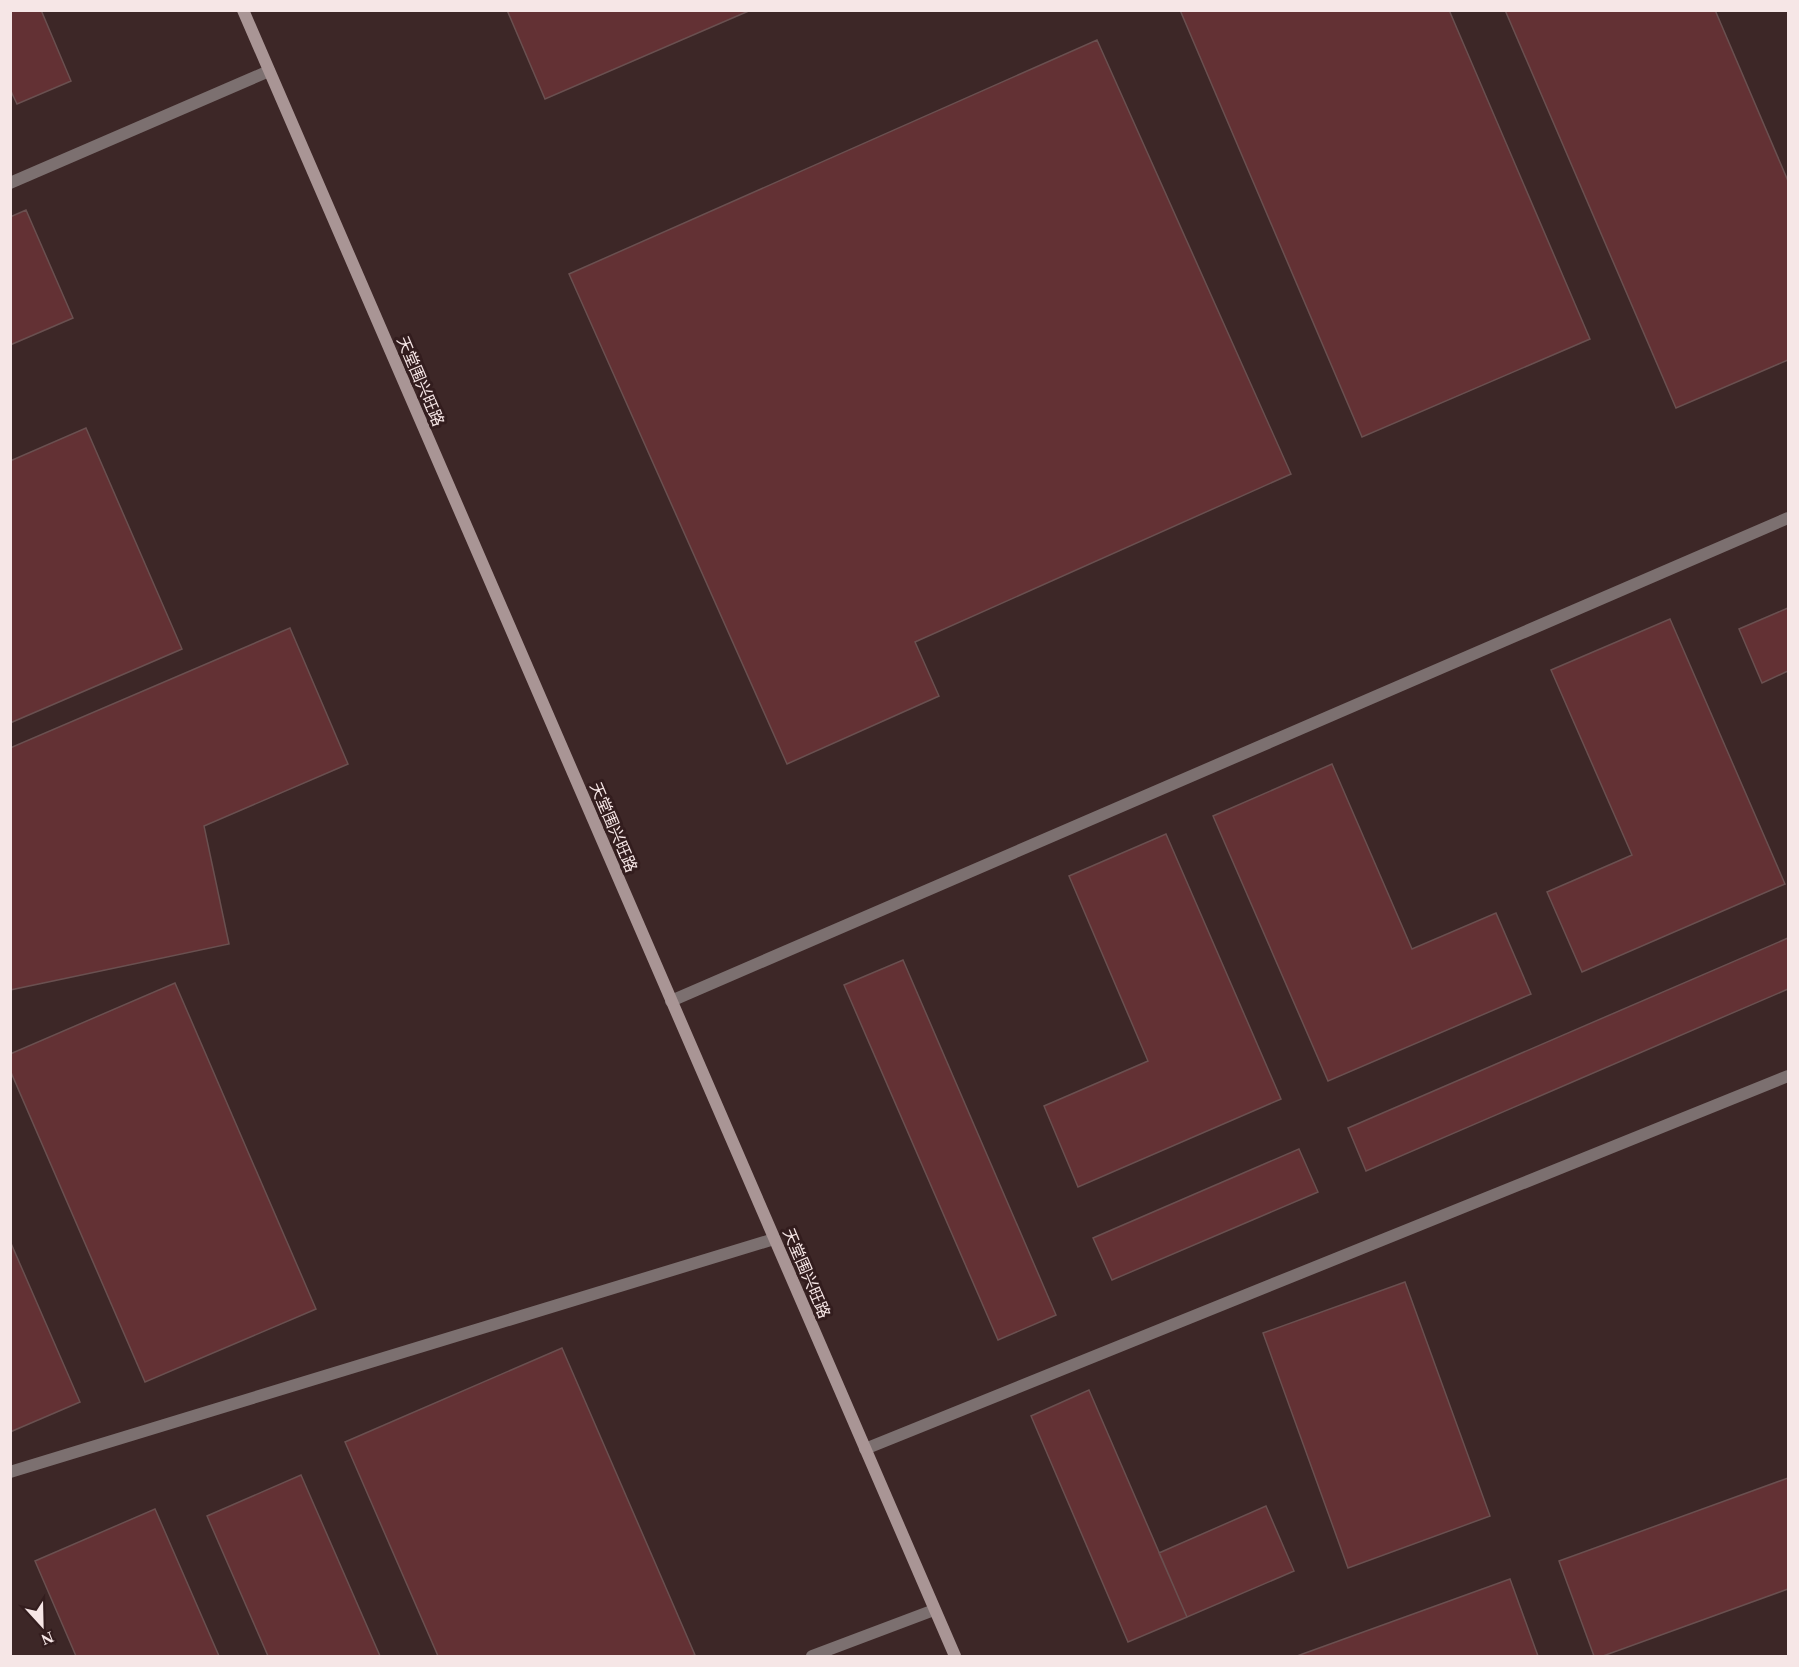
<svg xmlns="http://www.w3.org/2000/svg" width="1799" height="1667" viewBox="0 0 1799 1667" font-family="'Times New Roman','Noto Sans SC',serif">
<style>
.building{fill:#633134;stroke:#6a5050;stroke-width:1.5}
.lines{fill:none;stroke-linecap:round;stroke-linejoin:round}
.street{stroke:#7c7070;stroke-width:12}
.secondary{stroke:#a99595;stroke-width:12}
.labels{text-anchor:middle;stroke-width:6;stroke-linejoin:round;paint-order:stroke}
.street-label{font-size:16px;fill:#f6e6e6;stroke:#331d1e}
</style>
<rect width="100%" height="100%" fill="#3d2727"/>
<!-- building -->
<path class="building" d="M10 10H41L71 81 17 104 10 89Z
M507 10H751L545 99Z
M1180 10H1449L1590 339 1362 437Z
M1505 10H1715L1788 181V360L1676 408Z
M1097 40 1291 474 915 642 939 696 787 764 569 274Z
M26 210 73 318 10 345V217Z
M86 428 182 649 10 723V461Z
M1788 608V671L1762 683 1739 629Z
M1670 619 1785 884 1582 972 1547 892 1632 855 1551 670Z
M290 628 348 764 204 826 229 944 10 990V748Z
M1332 764 1412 949 1496 913 1531 994 1328 1081 1213 816Z
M1166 834 1281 1099 1078 1187 1044 1106 1148 1061 1069 876Z
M1788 938V989L1366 1171 1348 1128Z
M903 960 1056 1315 998 1340 844 985Z
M175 983 316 1309 145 1382 10 1070V1054Z
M1299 1149 1318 1192 1112 1280 1093 1238Z
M10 1241 80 1402 10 1432Z
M1405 1282 1490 1516 1348 1568 1263 1333Z
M562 1348 695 1655 691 1656H438L345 1442Z
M1089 1390 1187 1617 1128 1642 1031 1416Z
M301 1475 380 1656H268L207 1516Z
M1788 1478V1589L1603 1656H1594L1559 1561Z
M1266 1506 1294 1571 1187 1617 1159 1553Z
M155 1509 219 1656H76L35 1561Z
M1510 1579 1538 1656H1297Z"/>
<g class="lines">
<!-- street -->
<path class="street" d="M10 183 269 71
M671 1001 1788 518
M865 1449 1788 1076
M10 1472 774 1239
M812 1656 934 1610"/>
<!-- secondary -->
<path class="secondary" d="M243 10 955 1656"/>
</g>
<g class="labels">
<!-- street labels -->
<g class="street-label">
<text transform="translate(421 381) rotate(67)" y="6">天堂围兴旺路</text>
<text transform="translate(614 827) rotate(67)" y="6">天堂围兴旺路</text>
<text transform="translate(807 1273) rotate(67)" y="6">天堂围兴旺路</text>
</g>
</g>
<!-- border -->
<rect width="1799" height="1667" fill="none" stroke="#f6e6e6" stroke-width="24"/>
<!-- north arrow -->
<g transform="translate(42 1625) rotate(158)" stroke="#331d1e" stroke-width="4.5" paint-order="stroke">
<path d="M0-4.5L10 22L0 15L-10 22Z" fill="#f6e6e6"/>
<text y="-9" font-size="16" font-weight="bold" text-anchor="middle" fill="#f6e6e6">N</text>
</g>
</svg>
